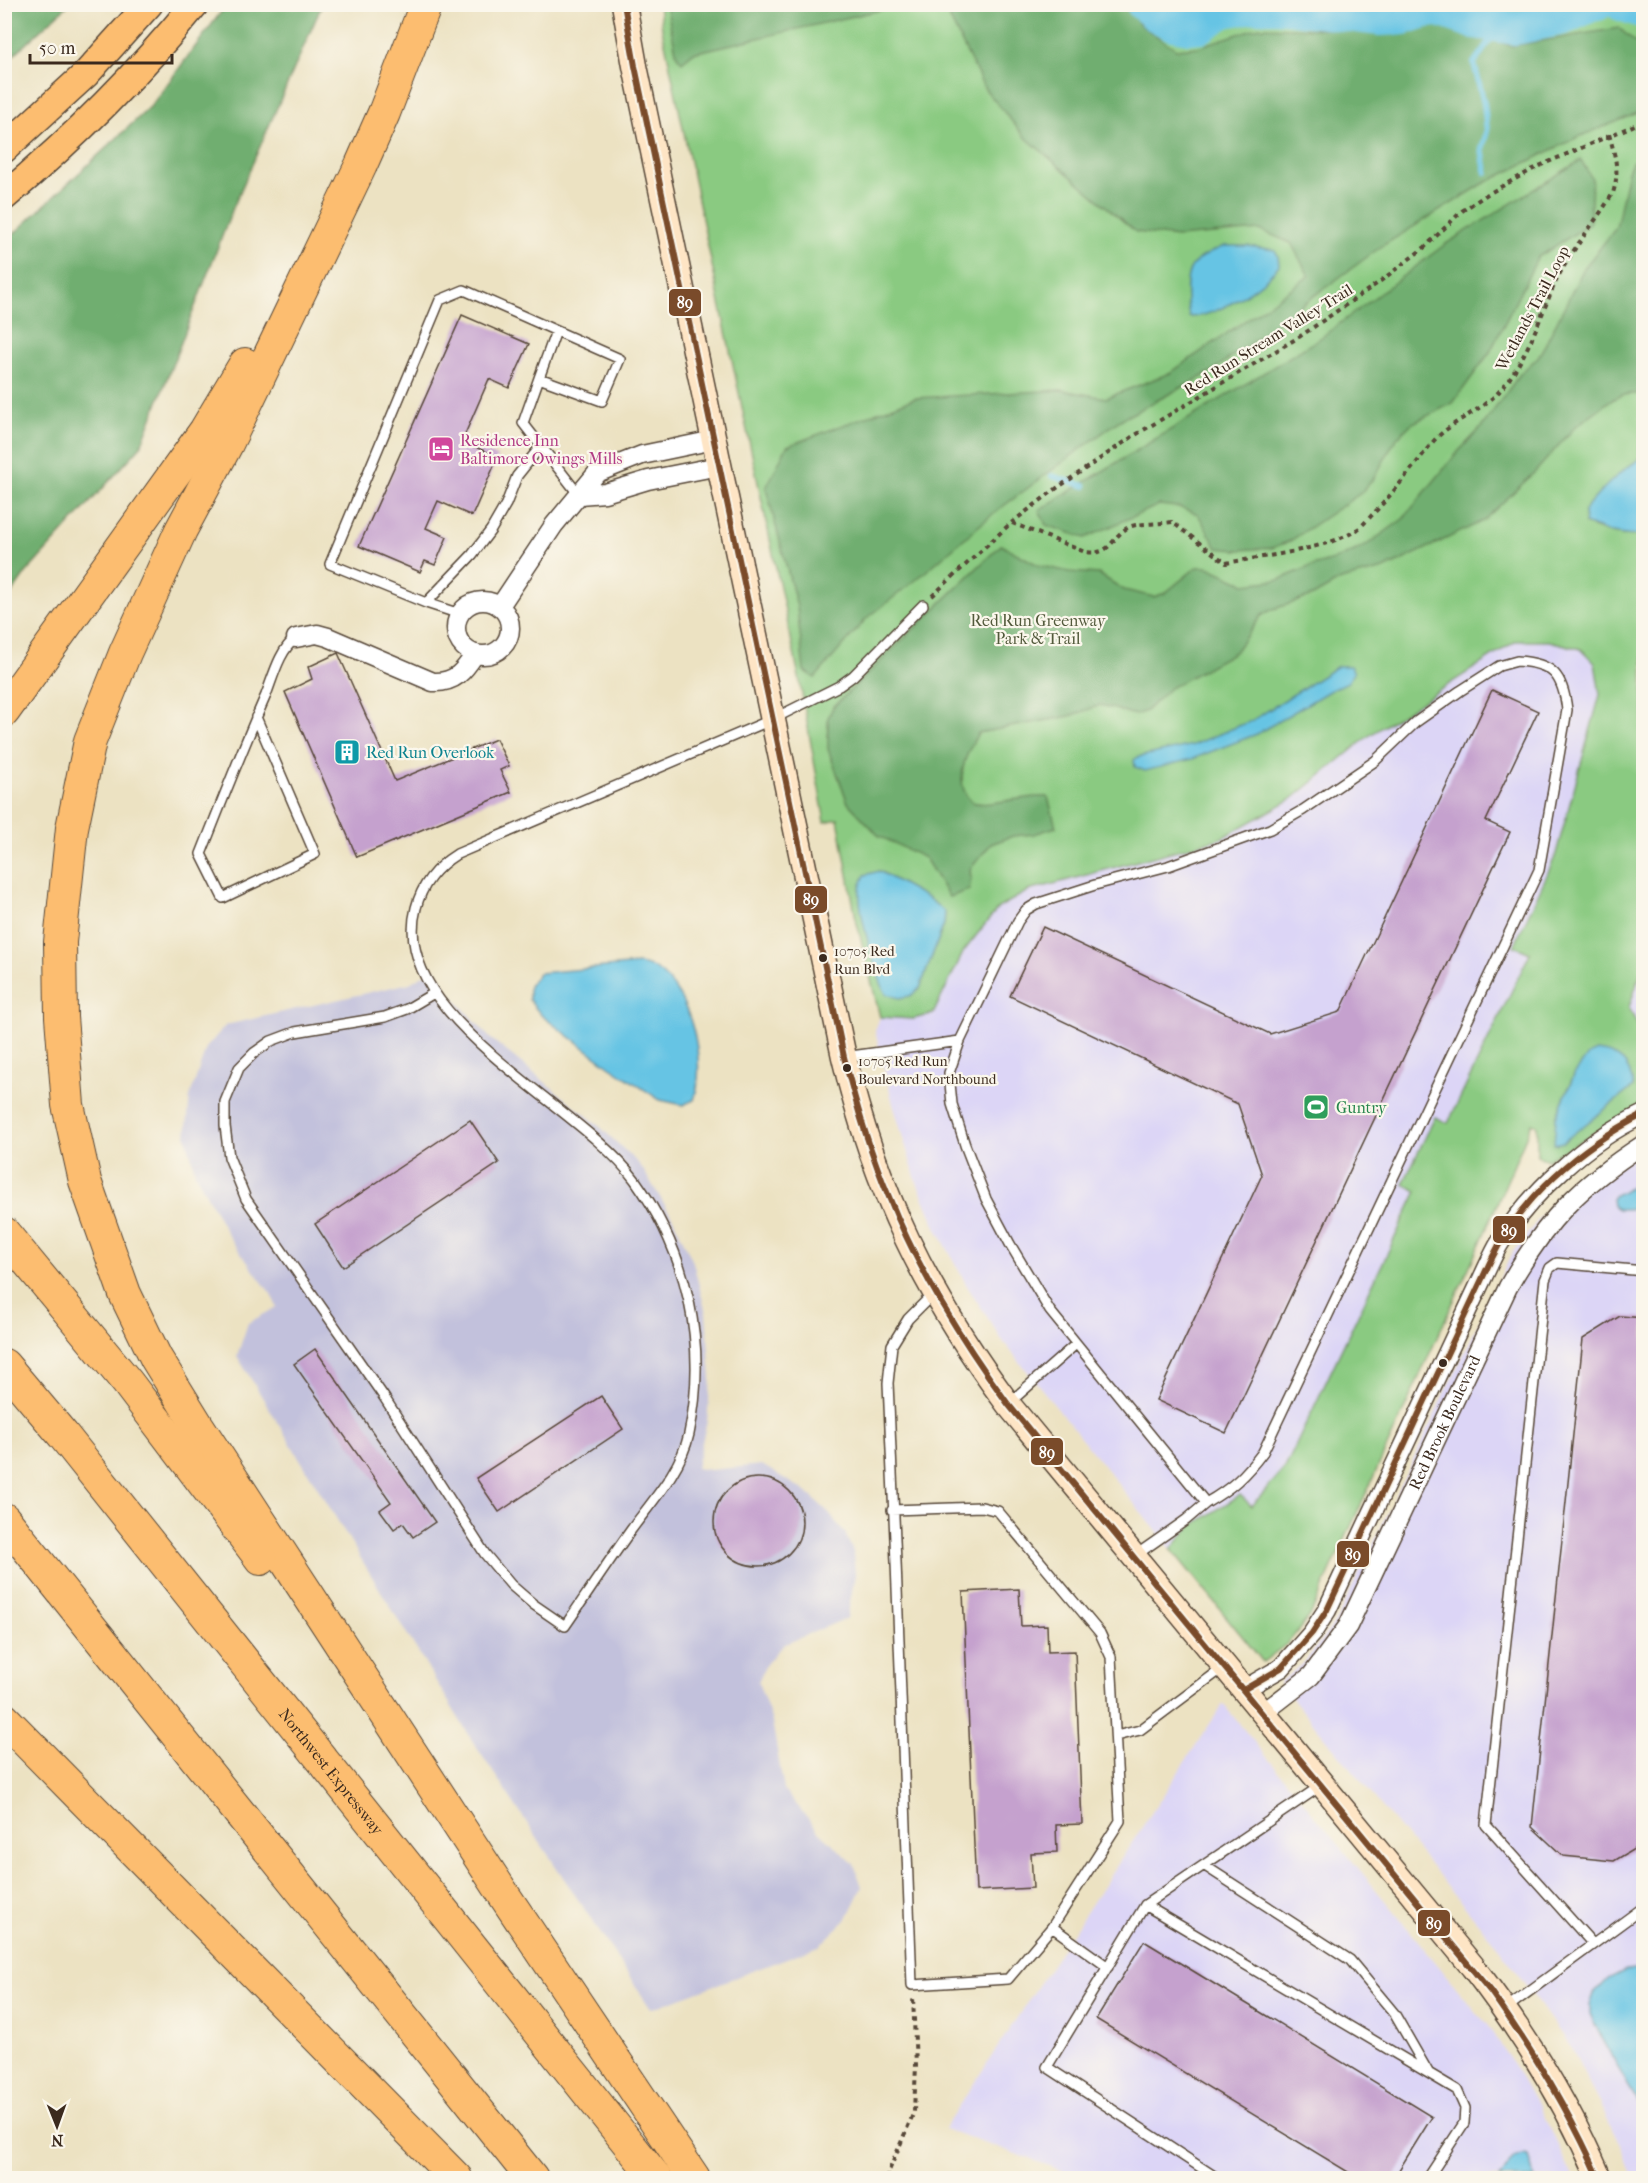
<svg xmlns="http://www.w3.org/2000/svg" width="1648" height="2183" viewBox="0 0 1648 2183" font-family="'IM FELL French Canon',serif">
<style>
.built{fill:#dcd5f6}
.industrial{fill:#c2c1dc}
.green{fill:#8aca81;stroke:#627a50;stroke-width:1.5;fill-rule:evenodd}
.forest{fill:#6fae6f;stroke:#556c46;stroke-width:1.5}
.water{fill:#66c4e4;stroke:#507781;stroke-width:1.5}
.lines{fill:none;stroke-linecap:round;stroke-linejoin:round}
.stream{stroke:#66c4e4;stroke-width:6}
.river{stroke:#66c4e4;stroke-width:34}
.building{fill:#c5a1ce}
.service-casing{stroke:#564637;stroke-width:12}
.minor-casing{stroke:#564637;stroke-width:21}
.secondary-casing{stroke:#564637;stroke-width:27}
.primary-casing{stroke:#564637;stroke-width:30}
.motorway-casing{stroke:#564637;stroke-width:34}
.path{stroke:#564637;stroke-width:4;stroke-dasharray:4.5 4.5;stroke-linecap:butt}
.service{stroke:#fff;stroke-width:9}
.minor{stroke:#fff;stroke-width:18}
.secondary{stroke:#fee5c5;stroke-width:24}
.primary{stroke:#fcbd6f;stroke-width:27}
.motorway{stroke:#fcbd6f;stroke-width:32}
.bus-1-casing{stroke:#fbf7ec;stroke-width:10}
.bus-1{stroke:#7a4b2a;stroke-width:6}
.bus-dot{fill:#3b2a1e;stroke:#fbf7ec;stroke-width:2}
.labels{text-anchor:middle;stroke-width:4.5;stroke-linejoin:round;paint-order:stroke}
.bus-label{font-size:14px;fill:#3b2a1e;stroke:#fbf7ec;text-anchor:start}
.street-label{font-size:16px;fill:#3b2a1e;stroke:#fbf7ec}
.hotel-label{font-size:16px;fill:#b23c85;stroke:#fbf7ec;text-anchor:start}
.park-label{font-size:16px;fill:#535a3c;stroke:#fbf7ec}
.culture-label{font-size:16px;fill:#0d838f;stroke:#fbf7ec;text-anchor:start}
.leisure-label{font-size:16px;fill:#27864d;stroke:#fbf7ec;text-anchor:start}
.line-badge{stroke:#fbf7ec;stroke-width:2}
.badge-label{font-size:16px;text-anchor:middle;font-weight:bold;fill:#fff}
</style>
<rect width="100%" height="100%" fill="#fbf7ec"/>
<filter id="ink" filterUnits="userSpaceOnUse"><feTurbulence type="fractalNoise" baseFrequency=".0167" numOctaves="2"/><feDisplacementMap in="SourceGraphic" scale="12" xChannelSelector="R" yChannelSelector="G"/><feConvolveMatrix kernelMatrix="1 2 1 2 8 2 1 2 1" color-interpolation-filters="sRGB"/></filter>
<filter id="wash" filterUnits="userSpaceOnUse"><feTurbulence type="fractalNoise" baseFrequency=".008" numOctaves="4" result="noise"/><feDisplacementMap in="SourceGraphic" scale="24" xChannelSelector="R" yChannelSelector="G"/><feGaussianBlur stdDeviation="1.35" result="paint"/><feColorMatrix in="noise" values="0 0 0 0 0 0 0 0 0 0 0 0 0 0 0 0 0 1.4 0 .05"/><feComposite in="paint" operator="in"/></filter>
<g filter="url(#wash)">
<rect width="100%" height="100%" fill="#ece2c2"/>
<!-- built -->
<path class="built" d="M1516 641H1549L1581 649 1595 663 1600 695 1555 857 1515 946 1530 953 1448 1123 1435 1117 1403 1184 1417 1191 1285 1468 1252 1506 1191 1526 1171 1549 1002 1340 967 1286 935 1225 916 1180 893 1104 875 1031 880 1017 913 1019 933 1014 964 951 998 908 1028 891 1292 799 1370 735Z
M1643 964V1037L1629 1007Z
M1643 1130V2178H1634L1623 2151 1572 2049 1499 1948 1279 1682 1303 1664 1337 1619 1512 1253 1566 1185Z
M1223 1704 1488 2026 1522 2078 1551 2130 1573 2178H1084L944 2129Z"/>
<!-- industrial -->
<path class="industrial" d="M435 968 447 990 490 1038 597 1124 640 1165 673 1218 693 1262 706 1313 711 1379 707 1421 696 1468 711 1470 762 1465 805 1491 825 1509 845 1533 853 1552 855 1575 847 1618 783 1645 766 1664 758 1682 772 1721 784 1790 818 1830 854 1864 862 1887 846 1920 819 1946 651 2009 475 1745 237 1356 248 1323 277 1307 271 1294 229 1237 196 1175 186 1136 190 1096 206 1048 226 1025 410 983Z"/>
<!-- green -->
<path class="green" d="M659 5H1643V469L1597 496 1584 511 1585 524C1603 531 1624 539 1643 534L1644 964 1629 1007 1643 1037V1104L1548 1160 1537 1156V1125L1532 1123 1482 1239 1310 1616 1288 1643 1263 1662 1171 1549 1191 1526 1240 1495 1252 1506 1285 1468 1417 1191 1403 1184 1435 1117 1448 1123 1530 953 1514 946 1555 857 1600 695 1595 663 1581 649 1549 641H1516L1370 735 1292 799 1222 838 1028 891 998 908 964 951 933 1014 913 1019 880 1017 856 919 838 819 825 822 798 672 662 29ZM879 871 929 899 945 912 944 924 920 988ZM1575 1073 1633 1087 1563 1141 1555 1144 1556 1117Z"/>
<!-- forest -->
<path class="forest" d="M5 4H68V5L5 63Z
M227 4 322 5 233 208 141 446 26 573 5 603V242L151 106Z
M666 5V4L902 5 693 53 682 62 677 56Z
M943 5H1127L1139 24 1176 49 1198 47 1260 27 1388 31 1449 24 1511 46 1619 28 1643 49V111L1576 138 1483 184 1382 246 1211 372 1120 420 994 513 917 579 866 619 815 678 804 671 797 607 766 488 787 446 915 398 1062 390 1106 398 1170 373 1309 276 1291 243 1260 230 1177 237 1136 232 1025 137 985 89Z
M1163 5H1209L1186 20 1167 12Z
M1643 155V393L1622 395 1611 400 1575 427 1536 471 1483 521 1384 569 1341 580 1313 596 1271 610 1261 616 1235 652 1170 688 1146 711 1135 715 1101 705 1070 716 978 733C969 750 959 766 963 787 965 793 967 799 973 802 986 808 1029 794 1048 797L1056 827 1034 834 1013 836 991 844 970 869 971 879 969 890 949 897 925 858 879 836 848 803 828 749V718L833 707 1001 545 1038 565 1069 572 1099 574 1124 590 1154 597 1165 593 1197 567H1208L1245 584 1278 580 1309 567 1337 559 1365 546 1403 519 1457 453 1481 428 1520 374 1538 357 1545 345 1584 268 1616 228 1628 171 1632 162Z
M1581 160 1592 179 1590 224 1538 257 1490 352 1453 403 1411 424 1396 439 1374 478 1361 493 1290 541 1272 548 1237 550 1217 548 1198 514 1178 507 1159 505 1085 538 1046 525 1039 510 1319 339 1447 243Z"/>
<!-- water -->
<path class="water" d="M1224 246H1248L1275 250 1278 256 1279 265C1263 287 1216 317 1189 317 1187 304 1184 276 1192 266 1200 256 1214 251 1224 246Z
M1643 457V534C1624 539 1602 530 1585 523L1584 511C1602 489 1619 471 1643 457Z
M1338 666H1350L1354 672 1348 682 1329 691 1257 734 1192 759 1145 771 1135 767 1134 760 1138 757 1193 745 1253 720Z
M879 871 929 899 945 912 944 924 920 988 910 996 899 998 886 994C876 974 857 911 860 888 861 884 863 879 865 875Z
M639 964C644 965 652 966 657 970 691 994 707 1061 694 1100L683 1105 660 1100 609 1066 542 1016 529 1000V986L539 973Z
M1597 1051C1620 1054 1631 1063 1633 1087L1563 1142 1554 1144 1556 1117 1575 1073 1588 1055Z
M1643 1180V1209H1618L1613 1206 1612 1199 1615 1195Z
M1643 1968H1644L1643 2111 1606 2047 1590 2014V2005L1594 1994 1608 1979 1626 1970Z
M1522 2155 1528 2156 1535 2178H1499L1515 2157Z"/>
<g class="lines">
<!-- stream -->
<path class="stream" d="M1486 172 1482 149 1487 131 1484 104 1474 63 1499 27
M1052 476 1085 486"/>
<!-- river -->
<path class="river" d="M1143 4 1156 15 1173 24 1189 27 1201 26 1223 11 1254 6H1277L1379 19 1403 18 1425 11 1439 10 1474 22 1515 28 1563 18 1591 5 1597 4
M1621 4 1644 12"/>
</g>
<g id="blocks">
<!-- building -->
<path class="building" d="M462 315 529 344 509 388 489 379 462 441 498 457 472 516 438 501 426 528 447 537 435 565 425 561 420 572 359 546Z
M338 653 395 781 496 739 509 766 500 770 511 792 357 857 285 692 312 679 308 667Z
M1492 690 1538 711 1486 821 1510 832 1226 1433 1156 1400 1262 1175 1238 1104 1010 996 1043 927 1270 1034 1340 1012Z
M470 1120 499 1163 343 1267 315 1224Z
M1620 1316 1644 1318V1843L1614 1861 1563 1856 1532 1827 1583 1339Z
M315 1349 435 1522 413 1537 403 1523 394 1529 380 1510 391 1502 294 1364Z
M601 1396 623 1429 499 1512 476 1478Z
M714 1522a44 44 0 1 1 88 0a44 44 0 1 1-88 0Z
M1019 1589 1021 1626 1047 1625 1048 1652 1075 1651 1082 1824 1056 1825 1057 1852 1031 1853 1033 1888 976 1891 963 1592Z
M1144 1941 1432 2117 1394 2178H1358L1096 2019Z"/>
</g>
</g>
<g filter="url(#ink)">
<use href="#blocks" fill-opacity="0" stroke="#564637" stroke-width="1.5"/>
<g class="lines">
<defs>
<path id="service" d="M539 378 556 331
M426 603 472 555 491 530 506 504 517 476 541 446
M460 614 426 603 330 564 440 300 464 290 620 359 602 401 539 378 523 423 579 495
M1517 661C1553 663 1563 675 1567 710L1539 870 1263 1452C1245 1476 1232 1488 1206 1503L1050 1311 1010 1244 986 1199 965 1145 952 1104 949 1073 960 1041 1018 921 1026 910 1036 904 1095 885 1168 866 1270 829 1303 810 1375 761 1416 722 1460 691 1499 666Z
M256 717 315 854 223 898 201 854C222 801 243 747 266 695 273 677 280 649 296 638
M434 993 407 1009 385 1017 295 1032 271 1041 254 1053 239 1068 225 1102V1126L229 1157 246 1199 384 1397 485 1554 511 1585 533 1604 565 1626C587 1594 609 1561 631 1530 653 1500 681 1470 689 1434 708 1345 688 1254 635 1180 579 1103 387 1017 416 908 422 884 436 867 457 854L773 719 839 686 853 676 923 605
M844 1057 960 1041
M1008 1404 1076 1344
M892 1510 982 1507 998 1511 1100 1633 1111 1657 1120 1821 1052 1927 1008 1979 912 1985 896 1562 888 1383 892 1345 908 1319 934 1293
M1136 1555 1186 1520 1206 1503
M1116 1736 1140 1730 1224 1667
M1205 1866 1350 1960 1394 2013 1428 2072
M1145 1905 1457 2090 1465 2108 1464 2123 1428 2178
M1052 1927 1108 1967
M1592 1943 1486 1825 1545 1280 1550 1268 1557 1263 1644 1271
M1505 2009 1644 1907
M1217 2178 1047 2067 1145 1905 1322 1785"/>
<g id="minor">
<path d="M579 495 605 493 648 480 719 466"/>
<circle cx="483" cy="628" r="27"/>
<path d="M500 606 554 525 597 473 642 455 714 440"/>
<path d="M296 638 317 634 328 637 433 682C455 683 464 671 475 654"/>
<path d="M1243 1690 1281 1668 1312 1633 1327 1610 1482 1279C1487 1268 1492 1257 1498 1246 1529 1193 1588 1140 1644 1114"/>
<path id="s1" d="M1263 1713 1311 1676 1348 1626 1508 1287C1546 1220 1579 1186 1644 1144"/>
</g>
<path id="secondary" d="M624 4 635 66 844 1057C875 1190 927 1295 1008 1404L1473 1967C1523 2032 1567 2102 1599 2178"/>
<path id="primary" d="M4 149 86 74 149 4
M4 197C73 139 138 74 195 4"/>
<g id="motorway">
<path d="M426 4 384 113 361 165 227 444 181 530 125 653 90 741 72 828 60 942 61 1017 68 1105 85 1181 125 1294 156 1358 198 1426 506 1898 694 2178"/>
<path d="M4 711 205 431 245 364"/>
<path d="M4 1233 127 1382 261 1559"/>
<path id="s2" d="M4 1365 63 1435 656 2178"/>
<path d="M4 1519 532 2178"/>
<path d="M4 1719 456 2178"/>
</g>
</defs>
<!-- service casing -->
<use href="#service" class="service-casing"/>
<!-- minor casing -->
<use href="#minor" class="minor-casing"/>
<!-- secondary casing -->
<use href="#secondary" class="secondary-casing"/>
<!-- primary casing -->
<use href="#primary" class="primary-casing"/>
<!-- motorway casing -->
<use href="#motorway" class="motorway-casing"/>
<!-- path -->
<path class="path" d="M1012 523 1085 552C1113 556 1110 537 1129 527 1137 523 1162 524 1172 522L1226 563C1260 557 1330 549 1358 529 1363 525 1369 518 1374 513 1395 491 1413 467 1432 443 1451 420 1484 411 1503 387 1528 356 1540 317 1556 281 1571 250 1595 223 1613 193 1620 171 1615 156 1609 134
M932 596 1011 523 1057 488 1132 437 1299 337 1378 283 1425 247 1462 211 1486 195 1539 166 1644 121
M886 2178 914 2112 916 2065 913 1997"/>
<!-- service -->
<use href="#service" class="service"/>
<!-- minor -->
<use href="#minor" class="minor"/>
<!-- secondary -->
<use href="#secondary" class="secondary"/>
<!-- primary -->
<use href="#primary" class="primary"/>
<!-- motorway -->
<use href="#motorway" class="motorway"/>
<defs>
<path id="bus-1" d="M624 4 635 66 844 1057C856 1105 870 1152 889 1197 919 1272 961 1339 1008 1404L1491 1992C1533 2051 1570 2112 1599 2178
M1243 1690 1281 1668 1312 1633 1327 1610 1490 1262C1521 1197 1580 1147 1644 1114"/>
</defs>
<!-- bus-1 casing -->
<use href="#bus-1" class="bus-1-casing"/>
<!-- bus-1 -->
<use href="#bus-1" class="bus-1"/>
</g>
</g>
<!-- icons -->
<defs>
<symbol id="hotel-square" viewBox="-11 -11 22 22"><rect x="-9" y="-9" width="18" height="18" rx="4" fill="#d1479c" stroke="#fbf7ec"/><path d="M-6-4.5h1.5V1H6V5H4.5V3h-9V5H-6ZM-4 0a1.8 1.8 0 1 1 3.6 0ZM.5 0V-2.5h3Q6-2.5 6 0Z" fill="#fff"/></symbol>
<symbol id="building-square" viewBox="-11 -11 22 22"><rect x="-9" y="-9" width="18" height="18" rx="4" fill="#0f9aa8" stroke="#fbf7ec"/><path d="M-4-6H4V6H1V3H-1V6H-4ZM-2.5-4.3h1.7v1.8h-1.7ZM.8-4.3h1.7v1.8H.8ZM-2.5-1h1.7V.8h-1.7ZM.8-1h1.7V.8H.8Z" fill="#fff"/></symbol>
<symbol id="stadium-square" viewBox="-11 -11 22 22"><rect x="-9" y="-9" width="18" height="18" rx="4" fill="#2e9e5b" stroke="#fbf7ec"/><path d="M0-5a6.5 5 0 1 0 0 10a6.5 5 0 1 0 0-10ZM-3.5-1.8h7v3.6h-7Z" fill="#fff"/></symbol>
</defs>
<g fill-rule="evenodd">
<use href="#hotel-square" x="426" y="434" width="30" height="30"/>
<use href="#building-square" x="332" y="737" width="30" height="30"/>
<use href="#stadium-square" x="1301" y="1092" width="30" height="30"/>
</g>
<!-- markers -->
<g class="bus-dot">
<circle cx="823" cy="958" r="5"/>
<circle cx="847" cy="1068" r="5"/>
<circle cx="1443" cy="1363" r="5"/>
</g>
<g class="labels">
<!-- bus labels -->
<g class="bus-label">
<text x="834" y="956">10705 Red<tspan x="834" dy="18">Run Blvd</tspan></text>
<text x="858" y="1066">10705 Red Run<tspan x="858" dy="18">Boulevard Northbound</tspan></text>
</g>
<!-- street labels -->
<g class="street-label">
<text transform="translate(1532 308) rotate(-62)" y="6">Wetlands Trail Loop</text>
<text transform="translate(1268 339) rotate(-32)" y="6">Red Run Stream Valley Trail</text>
<text dy="6" stroke="none"><textPath href="#s1" startOffset="348">Red Brook Boulevard</textPath></text>
<text dy="6" stroke="none"><textPath href="#s2" startOffset="522">Northwest Expressway</textPath></text>
</g>
<!-- hotel labels -->
<g class="hotel-label">
<text x="460" y="446">Residence Inn<tspan x="460" dy="18">Baltimore Owings Mills</tspan></text>
</g>
<!-- park labels -->
<g class="park-label">
<text x="1038" y="626">Red Run Greenway<tspan x="1038" dy="18">Park &amp; Trail</tspan></text>
</g>
<!-- culture labels -->
<g class="culture-label">
<text x="366" y="758">Red Run Overlook</text>
</g>
<!-- leisure labels -->
<g class="leisure-label">
<text x="1336" y="1113">Guntry</text>
</g>
</g>
<g class="line-badge">
<rect x="668" y="288" width="34" height="29" rx="6" fill="#7a4b2a"/>
<rect x="794" y="885" width="34" height="29" rx="6" fill="#7a4b2a"/>
<rect x="1492" y="1215" width="34" height="29" rx="6" fill="#7a4b2a"/>
<rect x="1030" y="1437" width="34" height="29" rx="6" fill="#7a4b2a"/>
<rect x="1336" y="1540" width="34" height="28" rx="6" fill="#7a4b2a"/>
<rect x="1417" y="1909" width="34" height="28" rx="6" fill="#7a4b2a"/>
</g>
<g class="badge-label">
<text x="685" y="308">89</text>
<text x="811" y="905">89</text>
<text x="1509" y="1236">89</text>
<text x="1047" y="1458">89</text>
<text x="1353" y="1560">89</text>
<text x="1434" y="1929">89</text>
</g>
<!-- margin -->
<rect width="1648" height="2183" fill="none" stroke="#fbf7ec" stroke-width="24"/>
<!-- north arrow -->
<g transform="translate(57 2126) rotate(179)" stroke="#fbf7ec" stroke-width="4.5" paint-order="stroke">
<path d="M0-4.5L10 22L0 15L-10 22Z" fill="#3b2a1e"/>
<text y="-9" font-size="16" font-weight="bold" text-anchor="middle" fill="#3b2a1e">N</text>
</g>
<!-- scale -->
<path d="M30 54v9h142v-9" fill="none" stroke="#3b2a1e" stroke-width="3"/>
<text x="39" y="54" font-size="18" fill="#3b2a1e" stroke="#fbf7ec" stroke-width="4.5" paint-order="stroke">50 m</text>
</svg>
